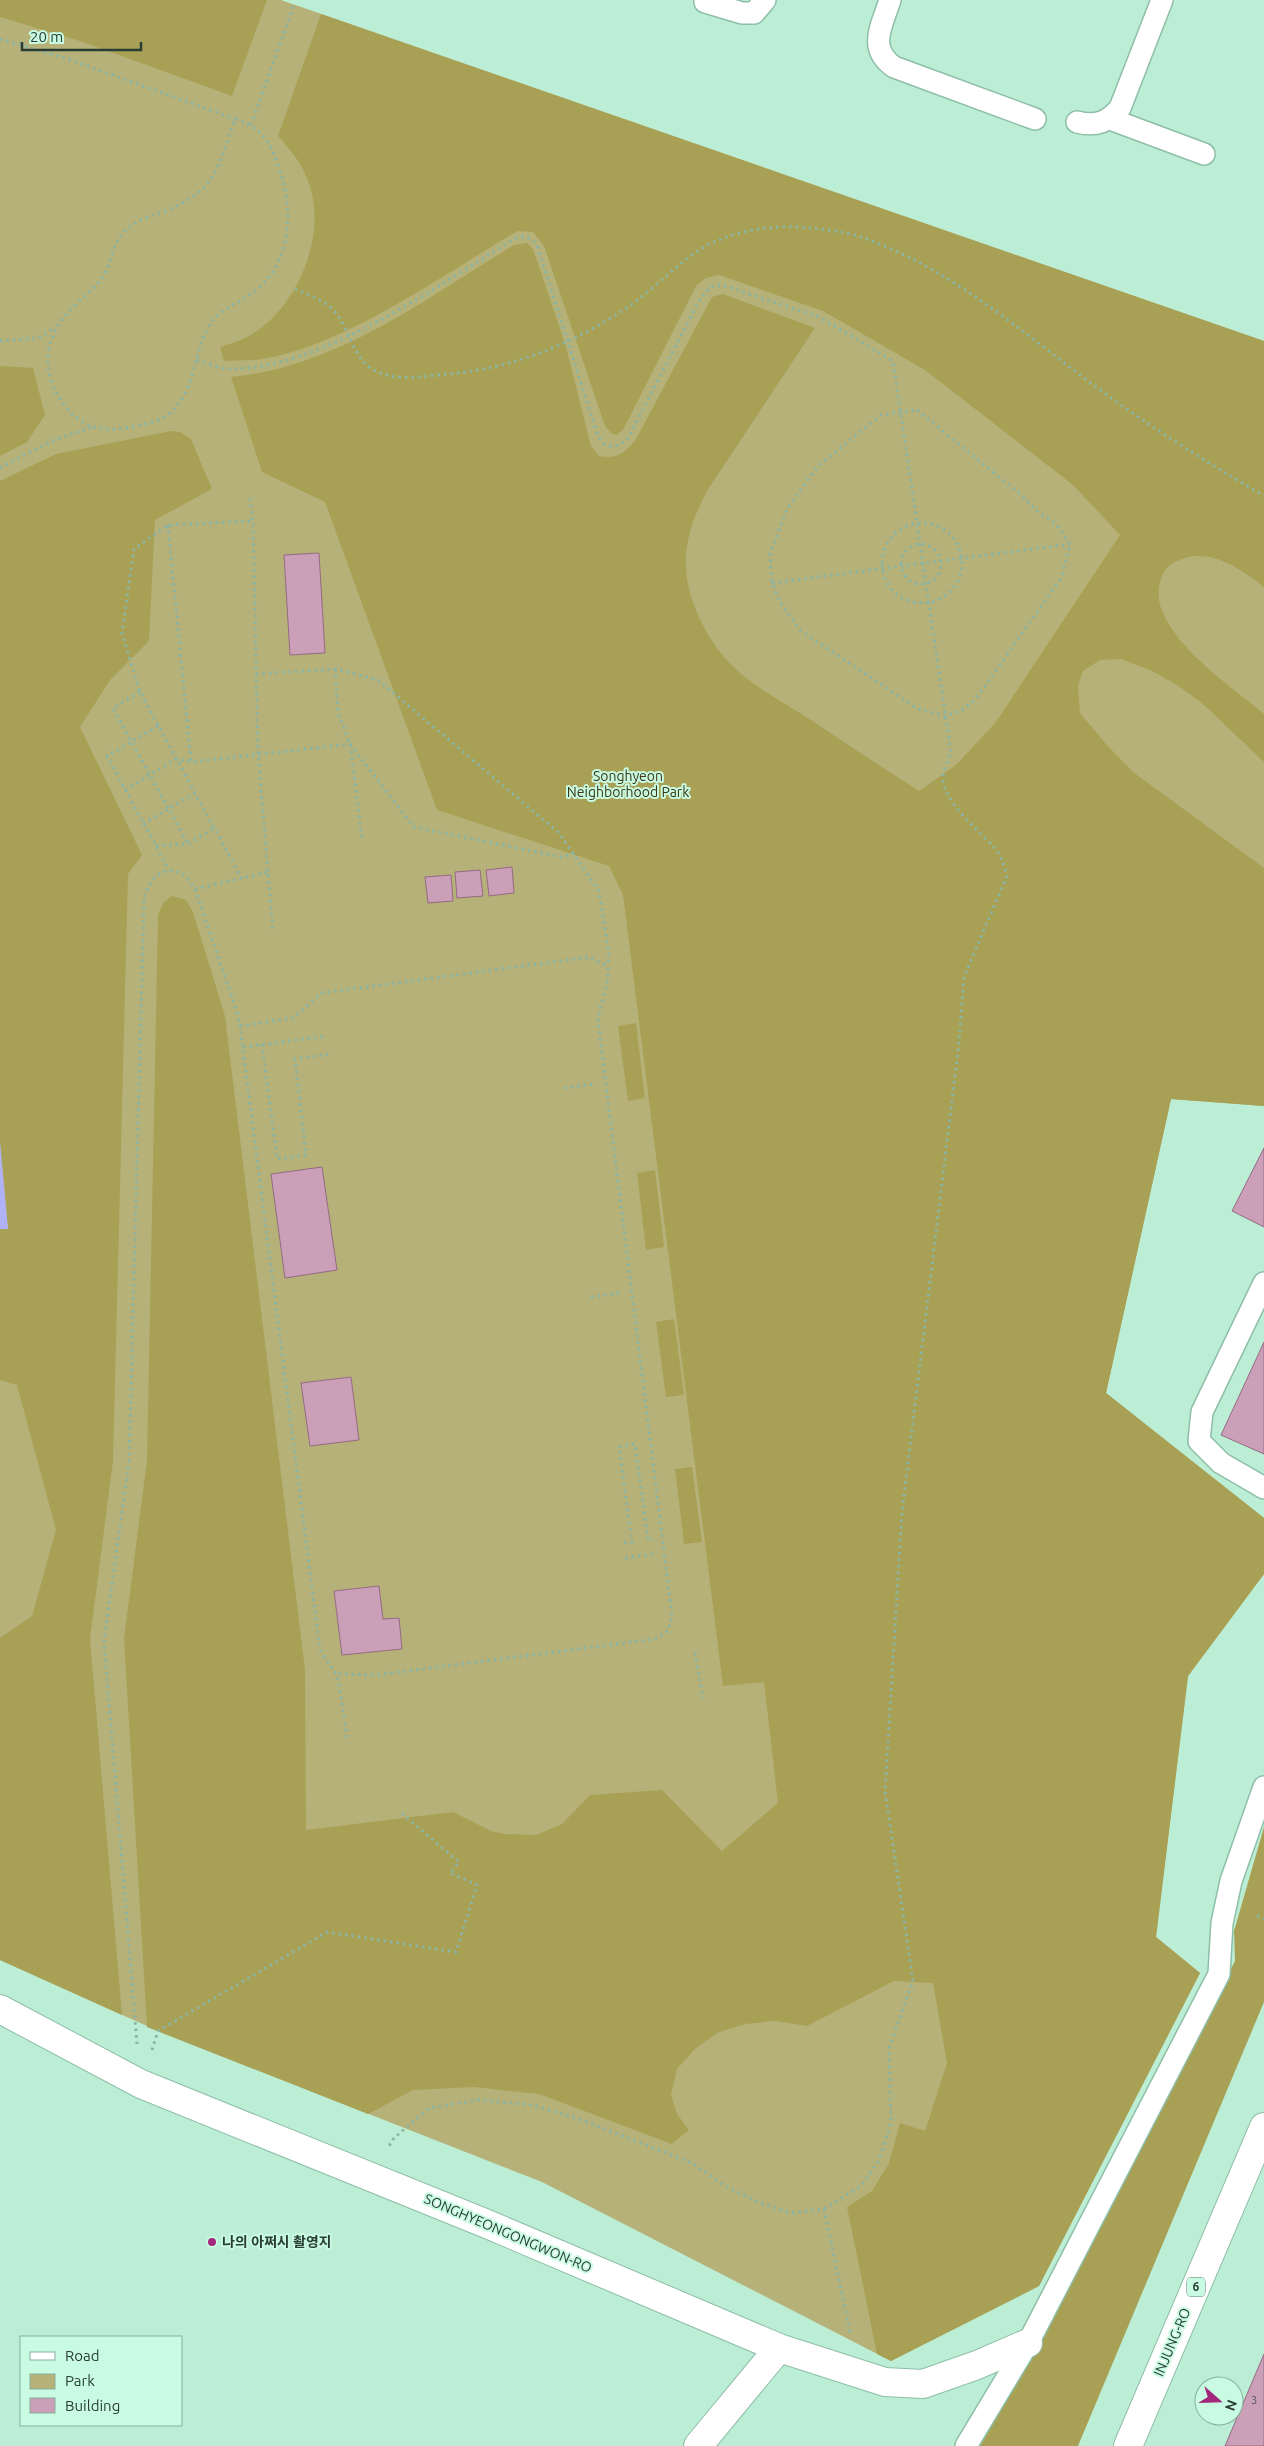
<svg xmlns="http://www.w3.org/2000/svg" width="1264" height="2446" viewBox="0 0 1264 2446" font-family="Ubuntu,'Noto Sans KR',sans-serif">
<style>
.green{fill:#b6b178}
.forest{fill:#a8a155}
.water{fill:#b1b1f6}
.building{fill:#ca9fb7;stroke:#946b82}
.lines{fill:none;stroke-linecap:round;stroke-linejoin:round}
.service-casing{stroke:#8ebea7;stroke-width:24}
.minor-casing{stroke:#8ebea7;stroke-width:30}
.primary-casing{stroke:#8ebea7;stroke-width:30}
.path{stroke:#8cb4a1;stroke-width:3;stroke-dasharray:2.5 4;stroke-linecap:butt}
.service{stroke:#fff;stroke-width:21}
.minor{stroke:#fff;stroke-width:28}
.primary{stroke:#fff;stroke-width:28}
.poi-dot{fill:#a3287c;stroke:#c9fbe3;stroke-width:2}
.labels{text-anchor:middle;stroke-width:4;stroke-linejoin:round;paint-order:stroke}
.number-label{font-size:11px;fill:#515655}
.shield{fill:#c9fbe3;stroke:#597668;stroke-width:1}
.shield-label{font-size:12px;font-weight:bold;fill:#293d34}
.park-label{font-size:14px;fill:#3a3715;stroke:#c9fbe3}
.street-label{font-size:14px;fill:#293d34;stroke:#c9fbe3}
.poi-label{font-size:14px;font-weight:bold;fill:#293d34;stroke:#c9fbe3;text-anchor:start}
</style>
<rect width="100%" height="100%" fill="#bceed6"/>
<!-- green -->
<path class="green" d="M0 0H281L1264 341V1106L1171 1099 1106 1393 1264 1518V1574L1188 1676 1156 1937 1200 1973 1039 2286 891 2361 542 2182 158 2031 0 1960Z"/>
<!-- forest -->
<path class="forest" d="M0 0H267L232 96 83 42 0 17Z
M321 14 1264 341V587C1241 569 1211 548 1182 559 1173 563 1169 564 1164 572 1158 583 1157 596 1161 608 1177 651 1230 685 1264 714V762L1203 704 1177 685 1152 671 1121 659 1100 660 1083 671 1078 686 1080 713 1106 744 1133 772 1264 868V1106L1171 1099 1106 1393 1264 1518V1574L1188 1676 1156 1937 1200 1973 1039 2286 891 2361 877 2354 847 2207 872 2191 889 2163 900 2123 925 2131 947 2063 933 1983 894 1981 807 2026 776 2021 745 2024 717 2033 695 2049 677 2069 671 2095 677 2114 689 2130 672 2144 539 2094 474 2087 413 2090 368 2114 147 2027 124 1639 147 1460 158 915 163 903 172 896 186 900 193 912 225 1016 305 1670 306 1830 453 1812 491 1831 505 1834 536 1835 562 1824 590 1795 662 1790 722 1851 778 1803 764 1682 723 1686 623 895 609 866 437 810 325 502 262 472 231 377C337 367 425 299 514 245L527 243 533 249 565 343 591 446 599 456C617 460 626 452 636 439L712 297 723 294 815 328 707 491C683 537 678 570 699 617 709 640 725 661 745 677 764 692 787 705 808 718 845 743 882 767 919 791L956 765 996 722 1120 535 1073 485 925 370 823 311 719 275 706 278 696 286 623 430 617 435 612 434 605 426 544 246 533 232 518 231 511 235C438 278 345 345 263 359 250 361 237 360 224 361L220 347C228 344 237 342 245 338 294 314 327 240 310 187 304 167 293 152 278 136Z
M0 366 33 368 45 415 27 442 0 456Z
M171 431 180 432 191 439 212 489 155 520 149 641 110 680 80 727 142 855 128 874 113 1461 90 1639 122 2015 0 1960V1638L32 1616 56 1530 17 1385 0 1380V1229H8L0 1142V481L56 454Z
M636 1023 645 1098 628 1101 618 1026Z
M655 1170 664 1247 646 1250 637 1173Z
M674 1319 684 1395 666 1397 656 1322Z
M692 1467 702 1542 684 1544 675 1469Z
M1264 1827V2002L1078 2446H980L1034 2353 1235 1961 1234 1931Z"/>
<!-- water -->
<path class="water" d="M0 1142 8 1229H0Z"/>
<!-- building -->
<path class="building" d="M319 553 325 653 290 655 284 555Z
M512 867 514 893 489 896 486 870Z
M480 870 483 896 457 898 455 872Z
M451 875 453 901 428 903 425 877Z
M1264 1148V1227L1232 1211Z
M322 1167 337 1270 285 1278 271 1174Z
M1264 1342V1454L1221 1435Z
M351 1377 359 1440 310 1446 301 1383Z
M379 1586 383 1619 399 1618 402 1649 342 1655 334 1591Z
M1264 2354V2446H1225Z"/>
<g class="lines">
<defs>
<path id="service" d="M890 0C882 26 867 48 894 67L1035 119
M705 2 742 13H754L765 0
M1110 119 1204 154
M1077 122C1096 127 1108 122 1120 108L1162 0
M1264 1283 1202 1412 1199 1441 1221 1463 1264 1488
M966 2446 1028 2343 1219 1974 1222 1923 1231 1881 1264 1787"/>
<path id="minor" d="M0 2009 141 2084 487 2224 779 2348 860 2374 885 2382 923 2384 977 2365 1028 2343
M698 2446 779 2348"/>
<path id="primary" d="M1128 2446 1264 2127"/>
</defs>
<!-- service casing -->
<use href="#service" class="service-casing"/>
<!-- minor casing -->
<use href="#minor" class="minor-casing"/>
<!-- primary casing -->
<use href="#primary" class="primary-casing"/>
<!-- path -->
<path class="path" d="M0 39 65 58 235 119
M235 119C266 130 271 144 281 174 295 217 289 270 248 296 233 306 217 310 208 327 193 354 196 389 171 412 163 420 151 422 140 425 125 428 110 432 94 427 62 416 41 376 50 344 58 315 80 303 99 282 112 267 111 243 126 230 138 218 153 216 168 210 218 189 218 165 235 119Z
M251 125 294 5
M295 289C308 295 324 300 334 311 352 331 352 362 380 373 400 381 427 376 447 374 511 369 572 344 625 309 652 291 674 266 701 249 731 230 776 224 811 228 825 230 841 231 855 235 951 266 1027 337 1107 395 1158 432 1210 464 1264 496
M0 341 38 338 56 327
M197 360C207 363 219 369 230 369 323 369 437 285 516 238 526 236 531 237 537 246L598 436C605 450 616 447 627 440L699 301 710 287 722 285 819 317 893 361 951 753C948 760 944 768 943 775 940 799 980 832 994 847 1002 856 1004 865 1007 876L964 977 959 1043 902 1512 885 1791 913 1981 889 2048 891 2123 878 2162 861 2186 824 2209 792 2213 760 2203 725 2186 692 2163 582 2120 532 2105 479 2100 429 2108 394 2138 389 2146
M917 410 1021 495 1037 511 1056 524 1070 544 1062 576 975 700 961 711 945 716 918 709 801 631 780 602 772 583 770 554 787 509 818 466 881 415Z
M0 468 52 441 93 427
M250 498 253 521 258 754 273 931
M882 563a40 40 0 1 1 80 0a40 40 0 1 1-80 0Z
M168 525 191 762
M901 564a20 20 0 1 1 40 0a20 20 0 1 1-40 0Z
M772 583 1070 544
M335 669 338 713 350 744 362 839
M256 674 335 669 378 680 559 833 599 891 609 953 608 966
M140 692 113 708 188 844
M158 726 107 756 169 870
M350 744 414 827 561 857 574 854
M125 790 176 759 191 762 350 744
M143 824 195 793
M156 846 188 844 214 828
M242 879 140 692 122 633 134 549 168 525 253 521
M195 889 268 872
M240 1026 293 1018 322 993 589 957 608 967C609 985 600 1002 598 1021L672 1616 668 1631 655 1639 376 1675 336 1674
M262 1044 277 1159 306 1155 295 1059 330 1054
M243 1047 327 1036
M564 1088 595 1084
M591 1297 621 1293
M624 1543 632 1542 619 1447 635 1444 648 1540 653 1539
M625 1558 655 1554
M695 1653 703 1699
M1257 1916 1264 1919
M137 2044 104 1641 129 1461 144 898C149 881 162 863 182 874 187 876 191 884 195 889L237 1012 240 1026 320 1650 336 1674 340 1688 347 1739
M152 2050 158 2031 327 1932 456 1952 477 1885 450 1873 459 1862 399 1811
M824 2209 851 2336"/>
<!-- service -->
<use href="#service" class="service"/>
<!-- minor -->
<use href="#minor" class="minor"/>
<!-- primary -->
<use href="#primary" class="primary"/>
</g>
<!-- markers -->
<circle class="poi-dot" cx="212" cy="2242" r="5"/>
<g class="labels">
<!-- number labels -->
<g class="number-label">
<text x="1254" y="2404">3</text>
</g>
<!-- shield labels -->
<rect class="shield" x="1187" y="2277.5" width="18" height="19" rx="4"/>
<g class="shield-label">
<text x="1196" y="2291">6</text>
</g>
<!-- park labels -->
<g class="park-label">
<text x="628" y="781">Songhyeon<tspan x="628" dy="16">Neighborhood Park</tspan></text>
</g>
<!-- street labels -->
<g class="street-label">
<text transform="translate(508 2233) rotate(23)" y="5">SONGHYEONGONGWON-RO</text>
<text transform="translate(1172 2342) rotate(-67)" y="5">INJUNG-RO</text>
</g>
<!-- poi labels -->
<g class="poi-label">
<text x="222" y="2247">나의 아쩌시 촬영지</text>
</g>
</g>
<!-- legend -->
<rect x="20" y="2336" width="162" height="90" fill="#c9fbe3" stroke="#89af9d"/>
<rect x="30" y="2352" width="25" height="8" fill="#ffffff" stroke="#89af9d"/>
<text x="65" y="2361" font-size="15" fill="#293d34">Road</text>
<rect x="30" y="2374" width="25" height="15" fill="#b6b178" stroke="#89af9d"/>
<text x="65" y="2386" font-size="15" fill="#293d34">Park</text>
<rect x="30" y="2398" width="25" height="15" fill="#ca9fb7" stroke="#89af9d"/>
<text x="65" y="2411" font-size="15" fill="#293d34">Building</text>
<!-- north arrow -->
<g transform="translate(1219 2401) rotate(110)"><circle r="24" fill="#c9fbe3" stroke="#89af9d"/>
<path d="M0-4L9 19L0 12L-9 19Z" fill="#a3287c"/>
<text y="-8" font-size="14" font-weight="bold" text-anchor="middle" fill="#293d34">N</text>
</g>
<!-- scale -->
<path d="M22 42v8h119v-8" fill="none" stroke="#293d34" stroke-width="2.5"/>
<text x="30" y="42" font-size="15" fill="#293d34" stroke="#c9fbe3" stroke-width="4" paint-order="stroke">20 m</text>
</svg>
